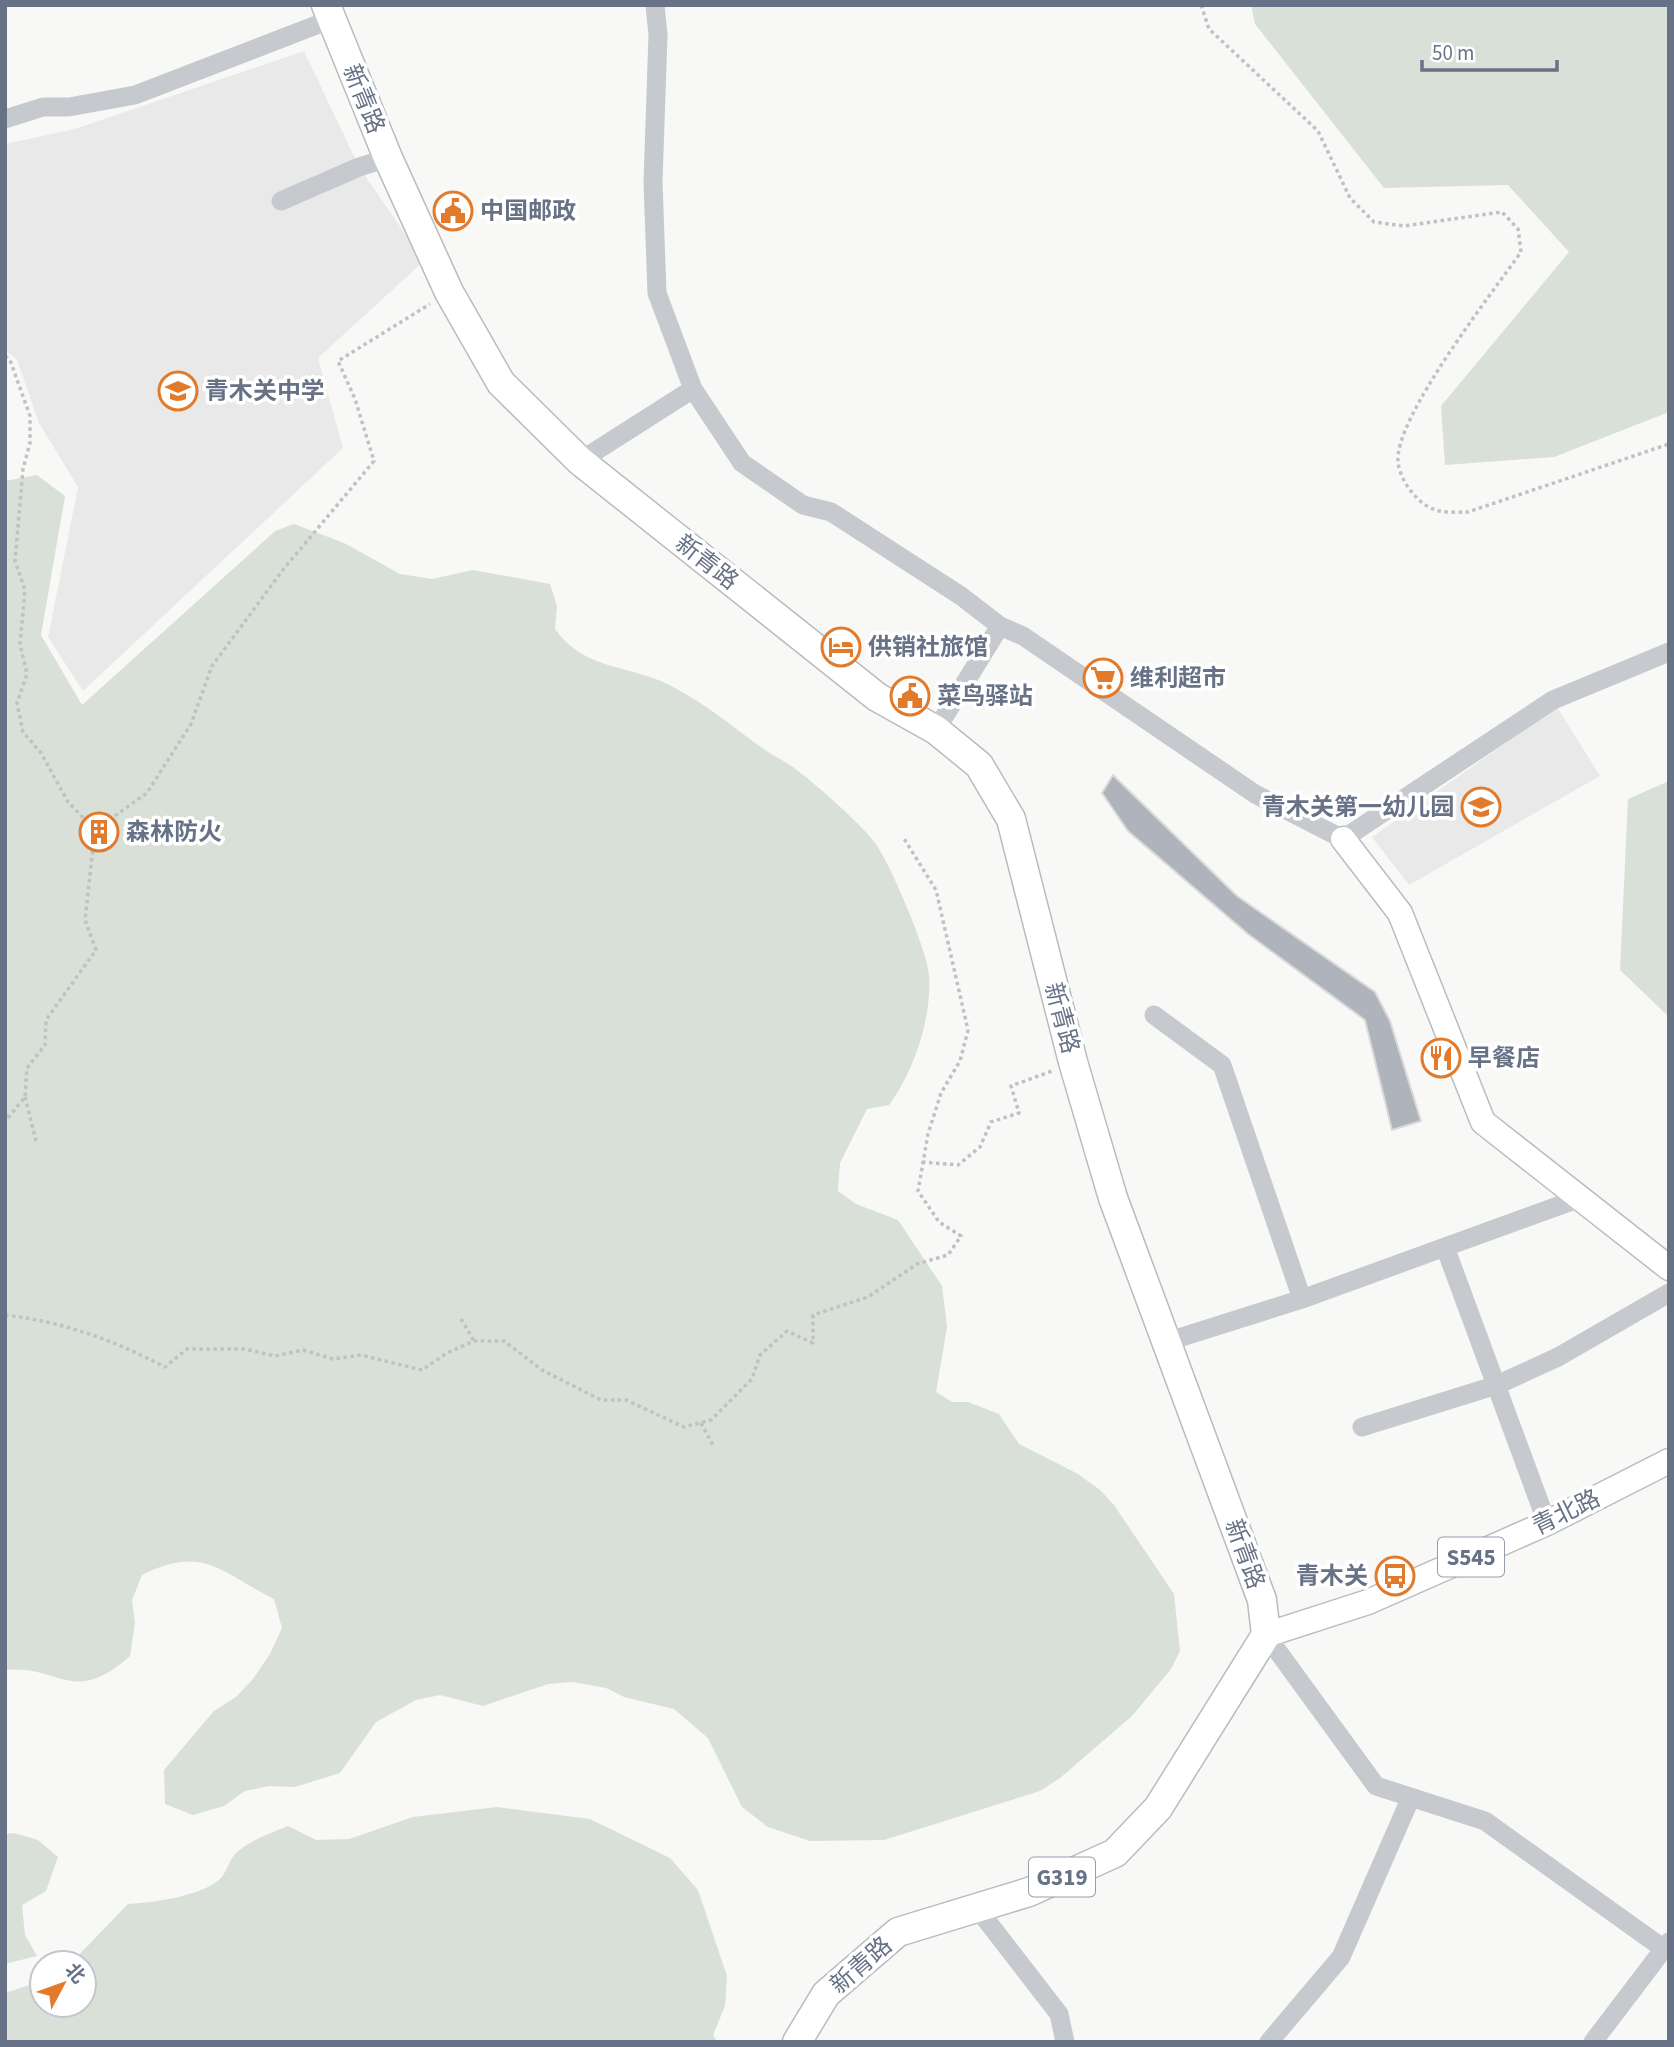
<svg xmlns="http://www.w3.org/2000/svg" width="1674" height="2047" viewBox="0 0 1674 2047" font-family="'Source Sans 3','Noto Sans SC',sans-serif">
<style>
.built{fill:#e9e9e9}
.green{fill:#d8e0d7}
.building{fill:#afb4bc;stroke:#dadad8;stroke-width:2}
.lines{fill:none;stroke-linecap:round;stroke-linejoin:round}
.major-casing{stroke:#b9bcc1;stroke-width:27}
.highway-casing{stroke:#b9bbbf;stroke-width:31}
.path{stroke:#c0c1c4;stroke-width:3.5;stroke-dasharray:3.5 3.5;stroke-linecap:butt}
.minor{stroke:#c6c9cd;stroke-width:19}
.major{stroke:#fff;stroke-width:24}
.highway{stroke:#fff;stroke-width:28}
.labels{text-anchor:middle;stroke-width:7;stroke-linejoin:round;paint-order:stroke}
.shield{fill:#fff;stroke:#959caa;stroke-width:2}
.shield-label{font-size:23px;font-weight:bold;fill:#677286}
.street-label{font-size:24px;fill:#677286;stroke:#fff}
.poi-label{font-size:24px;font-weight:bold;fill:#677286;stroke:#fff;text-anchor:start}
</style>
<rect width="100%" height="100%" fill="#f8f8f6"/>
<!-- built -->
<path class="built" d="M304 51 359 167 424 261 318 358 343 448 83 691 48 637 78 487 39 423 17 360 5 350V144L75 129Z
M1557 707 1600 776 1409 885 1372 837Z"/>
<!-- green -->
<path class="green" d="M1251 5H1669V412L1554 457 1445 465 1441 406 1569 252 1508 185 1384 188 1255 24Z
M37 475 65 496 41 635 82 705 275 531 294 524 344 543 400 574 432 579 473 570 550 584 557 606 555 629C587 673 631 663 675 688 705 704 731 725 758 745 771 755 786 761 798 771 819 787 860 823 875 843 890 863 928 952 929 975 932 1018 914 1071 889 1105L867 1109 840 1163 838 1191 856 1204 898 1220 942 1286 947 1327 936 1392 952 1402H968L999 1414 1019 1444 1078 1474 1100 1490 1114 1505 1174 1594 1180 1651 1171 1669 1132 1716 1060 1778 1040 1791 884 1840 810 1841 768 1827 742 1807 708 1738 674 1709 624 1697 606 1688 573 1682 548 1684 483 1706 440 1695 416 1700 376 1722 340 1773 295 1787 269 1786 245 1791 224 1806 193 1815 165 1804 164 1770 214 1711 236 1697 253 1679 270 1654 282 1628 274 1599C221 1573 204 1544 142 1575L132 1600 135 1623 130 1656C72 1707 62 1665 5 1670V481Z
M1669 781V1017L1620 970 1628 799Z
M497 1807 590 1819 670 1858 698 1890 727 1976 725 2006 713 2035 717 2042H5V1993L42 1981V2005H84V1963H71L128 1904C151 1903 204 1896 221 1878 227 1871 229 1861 235 1854 248 1841 271 1833 288 1826L316 1840 349 1839 413 1817Z
M14 1833 38 1840 58 1857 46 1891 22 1905 25 1935 37 1956 5 1964V1834Z"/>
<!-- building -->
<path class="building" d="M1113 775 1237 896 1375 992 1390 1021 1421 1121 1392 1130 1365 1020 1248 934 1128 831 1102 793Z"/>
<g class="lines">
<defs>
<path id="major" d="M1343 839 1400 913 1483 1122 1669 1268
M1266 1635 1368 1602 1547 1523 1669 1461"/>
<path id="highway" d="M326 5 388 158 449 292 501 383 580 461 877 697 936 730 979 765 1011 819 1073 1062 1113 1198 1262 1600 1266 1635 1158 1808 1115 1853 1029 1892 898 1932 826 1994 797 2042"/>
</defs>
<!-- major casing -->
<use href="#major" class="major-casing"/>
<!-- highway casing -->
<use href="#highway" class="highway-casing"/>
<!-- path -->
<path class="path" d="M1201 5 1209 29 1318 131 1350 198 1374 222 1404 226 1502 212 1518 229 1521 252C1493 292 1394 418 1398 462 1400 481 1418 505 1436 510 1445 513 1458 512 1468 512L1669 444
M5 356 10 360 30 416V443L23 469 15 561 25 590 20 644 27 674 17 703 23 732 41 753 68 802 95 830
M25 1097 36 1141
M5 1114 7 1119 25 1097 27 1068 45 1045 46 1020 96 950 85 920 95 830 147 793 191 724 212 666 282 571 374 461 355 399 338 361 430 304
M922 1162 958 1165 980 1147 991 1122 1019 1113 1011 1086 1052 1071
M5 1315C64 1322 113 1340 165 1367L187 1349H245L275 1356 303 1350 333 1359 361 1355 422 1370 447 1353 474 1341H504L542 1370 601 1400H626L684 1427 711 1420 752 1379 760 1355 787 1331 813 1343V1315L868 1297 917 1264 948 1255 961 1236 939 1222 918 1191 928 1134 941 1093 960 1061 968 1030 936 890 903 837
M461 1319 474 1341
M701 1423 714 1447"/>
<!-- minor -->
<path class="minor" d="M655 5 658 35 653 182 657 293 693 389
M5 119 43 107H69L135 95 332 19
M281 201 359 167 388 158
M580 461 693 389 742 463 803 505 831 512 961 596 1000 626 1023 636 1255 794 1343 839 1553 700 1669 652
M936 730 1000 626
M1154 1015 1222 1065 1302 1299
M1445 1247 1547 1523
M1166 1342 1302 1299 1580 1198
M1362 1427 1497 1385 1558 1357 1669 1293
M1266 1635 1376 1786 1485 1821 1664 1949
M977 1908 1059 2014 1065 2042
M1269 2042 1341 1957 1411 1797
M1593 2042 1669 1942"/>
<!-- major -->
<use href="#major" class="major"/>
<!-- highway -->
<use href="#highway" class="highway"/>
</g>
<!-- icons -->
<defs>
<symbol id="civic-ring" viewBox="-11 -11 22 22"><circle r="9.5" fill="#fff" stroke="#e27a2b" stroke-width="1.5"/><path d="M-.6-6.5H3V-4.5H.6V-3L4-1V1h2V6H-6V1h2V-1L-.6-3ZM-1.2 2.5V6h2.4V2.5Z" fill="#e27a2b"/></symbol>
<symbol id="school-ring" viewBox="-11 -11 22 22"><circle r="9.5" fill="#fff" stroke="#e27a2b" stroke-width="1.5"/><path d="M0-5L7-2L0 1L-7-2ZM-4 1L0 2.5L4 1V4Q0 6-4 4Z" fill="#e27a2b"/></symbol>
<symbol id="hotel-ring" viewBox="-11 -11 22 22"><circle r="9.5" fill="#fff" stroke="#e27a2b" stroke-width="1.5"/><path d="M-6-4.5h1.5V1H6V5H4.5V3h-9V5H-6ZM-4 0a1.8 1.8 0 1 1 3.6 0ZM.5 0V-2.5h3Q6-2.5 6 0Z" fill="#e27a2b"/></symbol>
<symbol id="supermarket-ring" viewBox="-11 -11 22 22"><circle r="9.5" fill="#fff" stroke="#e27a2b" stroke-width="1.5"/><path d="M-6-5.5h2.5l.6 2H6L4.5 2H-2.5L-4.4-4H-6ZM-1.5 3.2a1.3 1.3 0 1 0 .1 0ZM3 3.2a1.3 1.3 0 1 0 .1 0Z" fill="#e27a2b"/></symbol>
<symbol id="building-ring" viewBox="-11 -11 22 22"><circle r="9.5" fill="#fff" stroke="#e27a2b" stroke-width="1.5"/><path d="M-4-6H4V6H1V3H-1V6H-4ZM-2.5-4.3h1.7v1.8h-1.7ZM.8-4.3h1.7v1.8H.8ZM-2.5-1h1.7V.8h-1.7ZM.8-1h1.7V.8H.8Z" fill="#e27a2b"/></symbol>
<symbol id="restaurant-ring" viewBox="-11 -11 22 22"><circle r="9.5" fill="#fff" stroke="#e27a2b" stroke-width="1.5"/><path d="M-5-6h1v4h1v-4h1v4h1v-4h1v5L-1.5 .5V6h-2V.5L-5-1ZM5-6V6H3V1.5H1.5Q1.5-4 5-6Z" fill="#e27a2b"/></symbol>
<symbol id="bus-ring" viewBox="-11 -11 22 22"><circle r="9.5" fill="#fff" stroke="#e27a2b" stroke-width="1.5"/><path d="M-5-6H5V4H4V6H2V4H-2V6H-4V4H-5ZM-3.5-4V0h7V-4ZM-3.5 1.2v1.5H-2V1.2ZM2 1.2v1.5H3.5V1.2Z" fill="#e27a2b"/></symbol>
</defs>
<g fill-rule="evenodd">
<use href="#civic-ring" x="431" y="189" width="44" height="44"/>
<use href="#school-ring" x="156" y="369" width="44" height="44"/>
<use href="#hotel-ring" x="819" y="625" width="44" height="44"/>
<use href="#supermarket-ring" x="1081" y="656" width="44" height="44"/>
<use href="#civic-ring" x="888" y="674" width="44" height="44"/>
<use href="#school-ring" x="1459" y="785" width="44" height="44"/>
<use href="#building-ring" x="77" y="810" width="44" height="44"/>
<use href="#restaurant-ring" x="1419" y="1036" width="44" height="44"/>
<use href="#bus-ring" x="1373" y="1554" width="44" height="44"/>
</g>
<g class="labels">
<!-- shield labels -->
<g class="shield">
<rect x="1438" y="1537.5" width="66" height="39" rx="5"/>
<rect x="1029" y="1857.5" width="66" height="39" rx="5"/>
</g>
<g class="shield-label">
<text x="1471" y="1565">S545</text>
<text x="1062" y="1885">G319</text>
</g>
<!-- street labels -->
<g class="street-label">
<text transform="translate(364 99) rotate(68)" y="8">新青路</text>
<text transform="translate(707 562) rotate(38)" y="8">新青路</text>
<text transform="translate(1062 1018) rotate(75)" y="8">新青路</text>
<text transform="translate(1566 1512) rotate(-26)" y="8">青北路</text>
<text transform="translate(1245 1554) rotate(70)" y="8">新青路</text>
<text transform="translate(861 1965) rotate(-41)" y="8">新青路</text>
</g>
<!-- poi labels -->
<g class="poi-label">
<text x="480" y="219">中国邮政</text>
<text x="205" y="399">青木关中学</text>
<text x="868" y="655">供销社旅馆</text>
<text x="1130" y="686">维利超市</text>
<text x="937" y="704">菜鸟驿站</text>
<text x="1454" y="815" text-anchor="end">青木关第一幼儿园</text>
<text x="126" y="840">森林防火</text>
<text x="1468" y="1066">早餐店</text>
<text x="1368" y="1584" text-anchor="end">青木关</text>
</g>
</g>
<!-- border -->
<rect width="1674" height="2047" fill="none" stroke="#677286" stroke-width="14"/>
<!-- north arrow -->
<g transform="translate(63 1984) rotate(49)"><circle r="33" fill="#ffffff" stroke="#c2c7cf" stroke-width="2"/>
<path d="M0-5L12 26L0 18L-12 26Z" fill="#e27a2b"/>
<text y="-10" font-size="19" font-weight="bold" text-anchor="middle" fill="#677286">北</text>
</g>
<!-- scale -->
<path d="M1422 60v10h135v-10" fill="none" stroke="#677286" stroke-width="3.5"/>
<text x="1432" y="60" font-size="21" fill="#677286" stroke="#ffffff" stroke-width="5" paint-order="stroke">50 m</text>
</svg>
